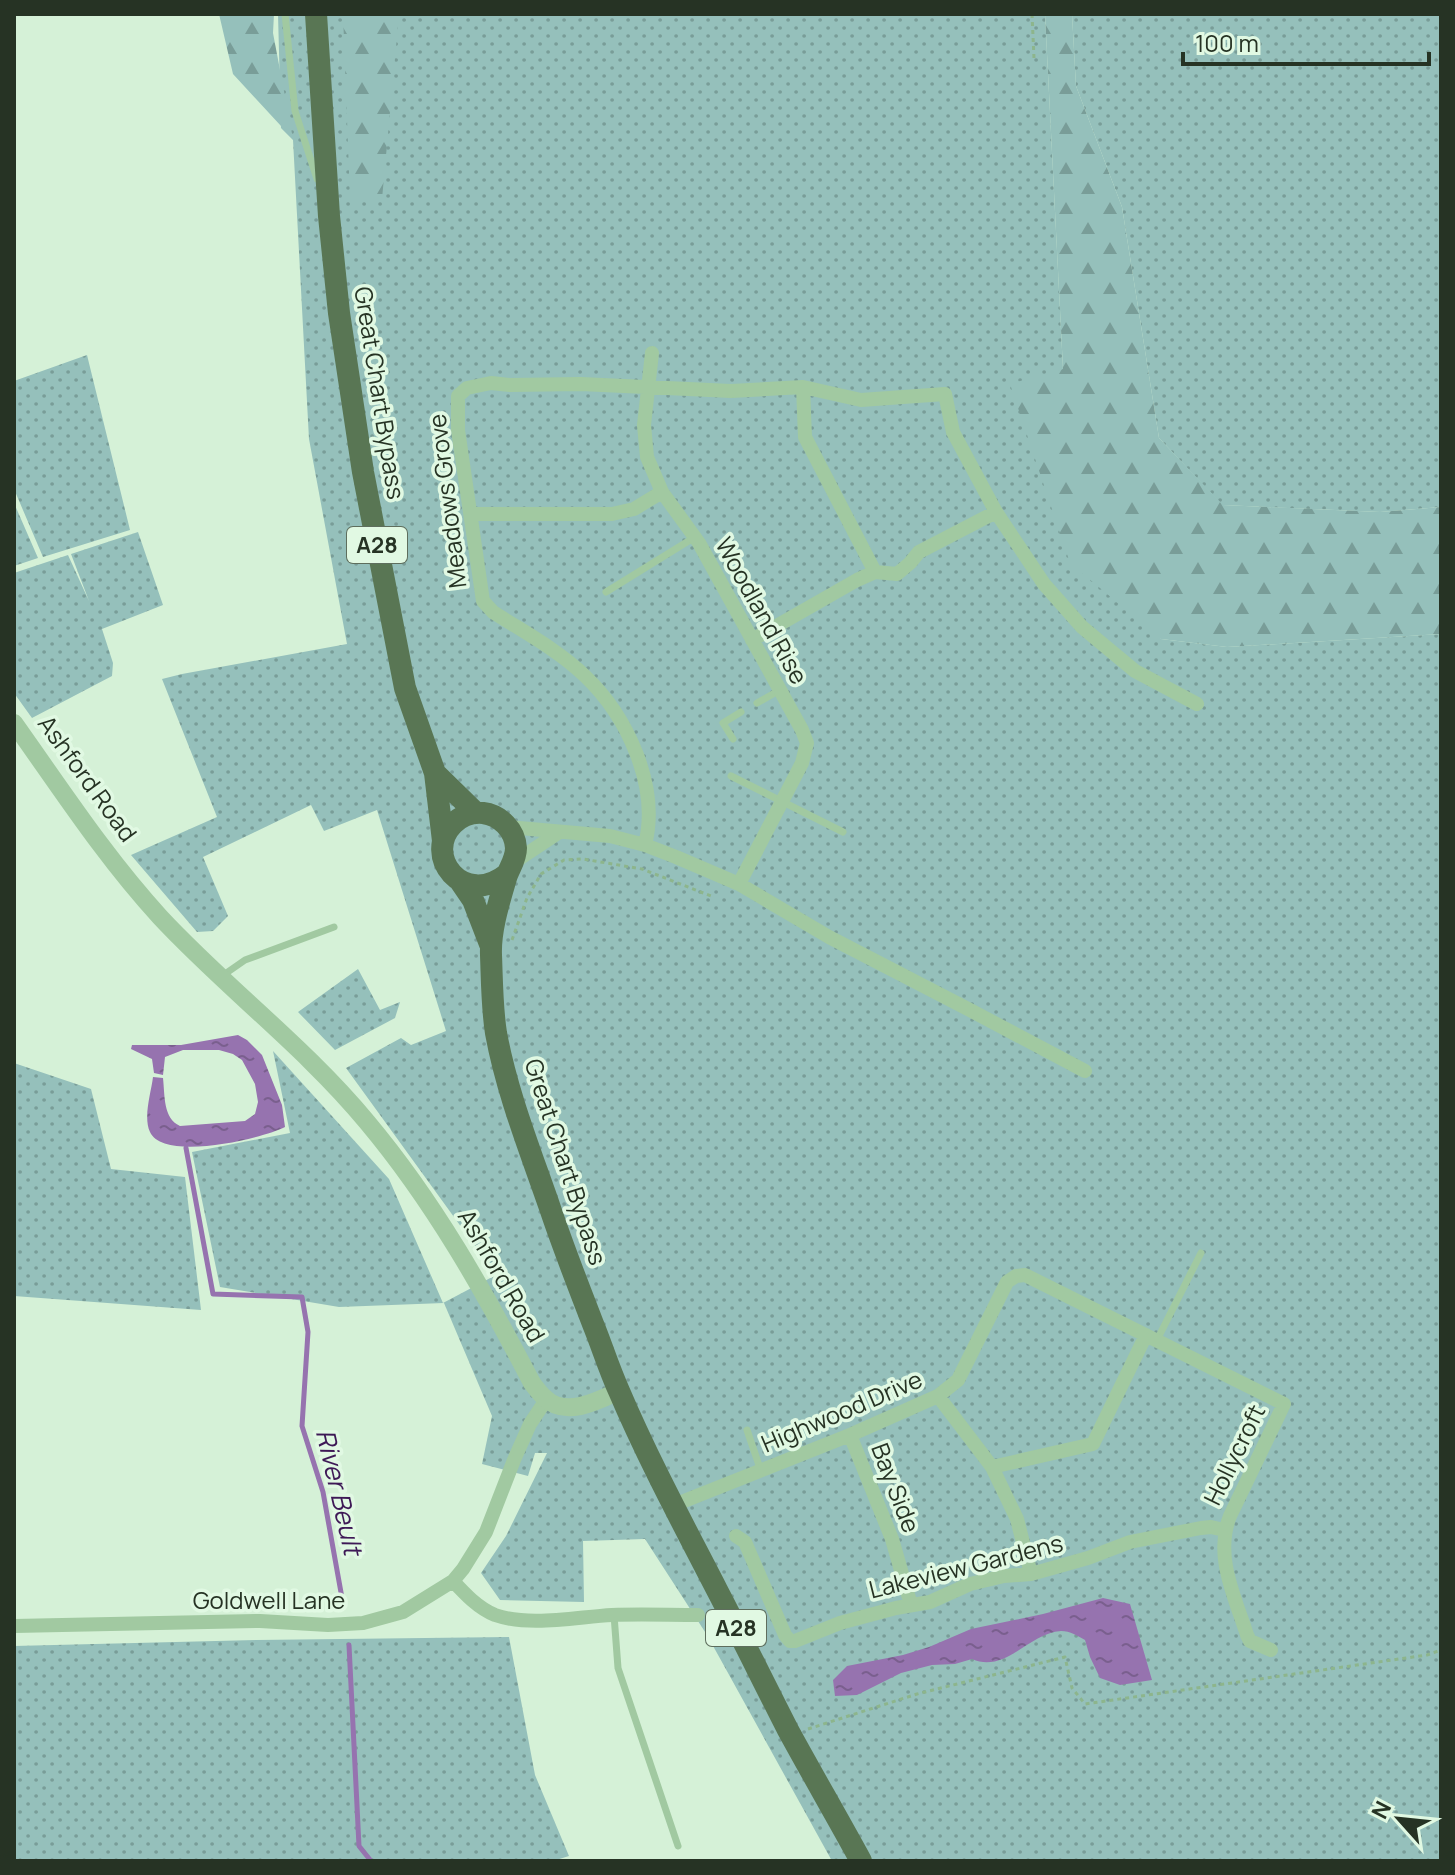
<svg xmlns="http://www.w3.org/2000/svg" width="1455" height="1875" viewBox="0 0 1455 1875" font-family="Manrope,sans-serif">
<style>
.grass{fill:url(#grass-dots)}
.forest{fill:url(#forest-firs)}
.water{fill:url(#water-ripples)}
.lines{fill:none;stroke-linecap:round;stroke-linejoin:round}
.stream{stroke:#9673af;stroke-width:5}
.path{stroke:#8db58c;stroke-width:3;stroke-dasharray:4 4;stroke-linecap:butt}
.service{stroke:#a1c9a1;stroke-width:7}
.minor{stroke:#a1c9a1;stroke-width:14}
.tertiary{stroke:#a1c9a1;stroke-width:18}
.primary{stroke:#597654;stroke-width:22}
.labels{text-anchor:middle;stroke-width:7;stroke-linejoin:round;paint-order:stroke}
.shield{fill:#e1f9e3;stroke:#5e6e5d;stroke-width:2}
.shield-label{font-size:22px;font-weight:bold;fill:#263324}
.street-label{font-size:24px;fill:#263324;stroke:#e1f9e3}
.water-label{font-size:26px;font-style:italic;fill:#3e1956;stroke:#e1f9e3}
</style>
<defs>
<pattern id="grass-dots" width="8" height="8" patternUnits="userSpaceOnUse" patternTransform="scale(2)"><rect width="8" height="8" fill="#95c0bb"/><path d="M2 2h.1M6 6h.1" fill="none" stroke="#799d98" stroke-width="1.8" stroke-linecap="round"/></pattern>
<pattern id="forest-firs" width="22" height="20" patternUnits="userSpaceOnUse" patternTransform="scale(2)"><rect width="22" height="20" fill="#95c0bb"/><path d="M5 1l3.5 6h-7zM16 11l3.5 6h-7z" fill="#799d98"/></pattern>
<pattern id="water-ripples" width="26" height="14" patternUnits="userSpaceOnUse" patternTransform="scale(2)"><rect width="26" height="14" fill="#9673af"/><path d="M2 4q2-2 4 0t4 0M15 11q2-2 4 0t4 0" fill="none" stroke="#7a5f8e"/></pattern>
</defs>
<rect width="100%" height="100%" fill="#d5f1d7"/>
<!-- grass -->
<path class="grass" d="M278 14H1045L1063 369 1161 639 1227 647 1441 634V1861H832L707 1635 645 1539 583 1541 584 1602 500 1600 481 1573 506 1536 547 1453H535L528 1476 482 1464 492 1416 444 1303 339 1307 220 1287 192 1152 290 1133 273 1051 389 1179 443 1303 496 1275 346 1068 401 1038 411 1045 446 1031 377 810 324 831 311 805 203 857 228 916 213 931 197 932 131 855 217 817 162 679 182 674 347 644 309 439 293 140 281 128Z
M1072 14H1441V507L1380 512 1222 505 1159 438 1122 207 1076 86Z
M87 355 130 530 43 557 14 489V381Z
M14 503 38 558 14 566Z
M138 532 163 605 102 629 113 663 112 676 32 718 14 693V573L68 555 89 601 71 554Z
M358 969 380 1010 400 1002 395 1018 335 1050 298 1012Z
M14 1063 91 1089 111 1169 185 1177 201 1310 14 1296Z
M509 1637 535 1775 569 1856 553 1861H14V1646L256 1640Z"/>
<!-- forest -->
<path class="forest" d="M219 14H274L273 33 293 139 233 74Z
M343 14H399L382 199 350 198Z
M1045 14H1072L1076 86 1122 207 1159 438 1223 505 1380 512 1441 507V634L1227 647 1161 639 1070 563 1010 384 1063 369Z"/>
<!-- water -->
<path class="water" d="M238 1035 247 1040 262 1055 282 1105 285 1127C261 1139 164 1162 150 1132 143 1117 151 1093 153 1077L163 1078C165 1096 163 1118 180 1126L245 1121 255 1114 258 1102 255 1084 242 1060 233 1054 219 1050H183L165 1057 163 1075 154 1073 152 1059 131 1049 132 1045H181Z
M1103 1598 1130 1604 1152 1680 1120 1685 1100 1678 1090 1657 1085 1640C1078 1636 1070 1631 1061 1631 1029 1633 1005 1674 972 1659L955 1664 932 1665 901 1673 857 1695 835 1696 833 1680 847 1666 903 1655 929 1647 971 1629 1043 1614Z"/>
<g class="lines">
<!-- stream -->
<path class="stream" d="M186 1148 213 1294 302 1297 308 1332 302 1426 323 1492 342 1598
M349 1645 359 1846 371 1861"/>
<!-- path -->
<path class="path" d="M1032 14 1034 58
M512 940 527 898 541 874 564 860 583 859 642 869 711 896
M808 1729 917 1694 1065 1657 1072 1688 1085 1704 1427 1655 1441 1650"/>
<!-- service -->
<path class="service" d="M285 14 295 111 317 179
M606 592 695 537
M757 703 780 690
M733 739 723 723 741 712
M731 776 843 832
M222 976 245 960 334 927
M1157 1340 1201 1253
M747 1430 761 1471
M614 1615 618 1668 678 1846"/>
<!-- minor -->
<path class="minor" d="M652 353 644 425 647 457 662 492 699 543 802 730 807 743 802 763 739 884
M803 387 805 437 875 572
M471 514H612L634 509 662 492
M752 640 857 580 875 572 897 574 910 563 919 552 996 512
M508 827 610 836 645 845 676 857 739 884 829 937 968 1009 1085 1071
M645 845C660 786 627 716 585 676 558 650 524 632 493 612L483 601 458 430V396L467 388 491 383 510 385 581 384 731 391 803 387 861 400 945 394 953 432 996 512 1044 584 1082 627 1135 671 1197 704
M513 863 558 833
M938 1396 992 1467 1017 1519 1031 1574
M850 1435 892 1539 911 1605
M992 1467 1093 1444 1146 1335
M674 1505 850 1435 938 1396 958 1380 1007 1282 1016 1276 1025 1275 1284 1404 1230 1516C1214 1556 1235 1597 1247 1635L1250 1641 1271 1650
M736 1536 745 1542 785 1635 790 1641H795L840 1623 896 1608 930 1602 970 1584 1004 1576 1031 1574 1088 1558 1130 1542 1201 1528 1211 1527 1224 1530
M453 1581C465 1594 478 1608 495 1615 529 1627 576 1617 612 1615 640 1614 669 1615 698 1615
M14 1626 260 1621 328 1625 363 1623 403 1612 453 1581 463 1569 486 1532 514 1460 530 1424 546 1400"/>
<!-- tertiary -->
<path class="tertiary" d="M14 723C61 789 105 857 160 917 226 988 305 1047 367 1122 434 1202 484 1291 532 1383 536 1388 540 1394 545 1398 565 1418 598 1401 619 1391"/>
<!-- primary -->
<path class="primary" d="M316 14 329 216 339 313 363 472 405 688 435 773 443 841
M435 773 476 813
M507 874C463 909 422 855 453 824 461 816 472 812 483 813 500 815 515 830 516 848 516 860 509 868 506 878 499 902 490 930 491 955 492 981 492 1008 496 1033 507 1093 530 1150 550 1208 563 1247 578 1285 593 1324 602 1346 609 1369 619 1391 648 1459 683 1524 717 1590 741 1636 764 1683 788 1730 812 1774 837 1817 861 1861
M460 881 473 900 490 944"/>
</g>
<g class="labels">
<!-- shield labels -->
<g class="shield">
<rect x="347" y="527" width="60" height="36" rx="6"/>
<rect x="706" y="1610" width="60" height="36" rx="6"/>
</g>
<g class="shield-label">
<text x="377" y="553">A28</text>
<text x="736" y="1636">A28</text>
</g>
<!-- street labels -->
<g class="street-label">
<text transform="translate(379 393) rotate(81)" y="8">Great Chart Bypass</text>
<text transform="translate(448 501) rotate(-97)" y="8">Meadows Grove</text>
<text transform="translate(761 611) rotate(61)" y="8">Woodland Rise</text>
<text transform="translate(87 779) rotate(54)" y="8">Ashford Road</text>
<text transform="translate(565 1162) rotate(72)" y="8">Great Chart Bypass</text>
<text transform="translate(501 1276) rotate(60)" y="8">Ashford Road</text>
<text transform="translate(842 1412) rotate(-23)" y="8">Highwood Drive</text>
<text transform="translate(1235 1455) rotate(-64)" y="8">Hollycroft</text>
<text transform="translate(895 1488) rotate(69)" y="8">Bay Side</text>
<text transform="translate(966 1567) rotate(-14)" y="8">Lakeview Gardens</text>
<text x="269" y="1609">Goldwell Lane</text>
</g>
<!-- water labels -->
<g class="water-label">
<text transform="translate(339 1492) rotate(77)" y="9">River Beult</text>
</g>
</g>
<!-- border -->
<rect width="1455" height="1875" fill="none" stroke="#263324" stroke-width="32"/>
<!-- north arrow -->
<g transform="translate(1399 1819) rotate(297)" stroke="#e1f9e3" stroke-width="6" paint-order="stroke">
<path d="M0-6L14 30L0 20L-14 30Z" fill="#263324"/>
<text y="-12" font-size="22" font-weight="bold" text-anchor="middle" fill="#263324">N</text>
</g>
<!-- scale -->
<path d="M1183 52v12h246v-12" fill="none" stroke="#263324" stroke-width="4"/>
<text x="1195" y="52" font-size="24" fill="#263324" stroke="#e1f9e3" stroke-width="6" paint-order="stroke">100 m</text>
</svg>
